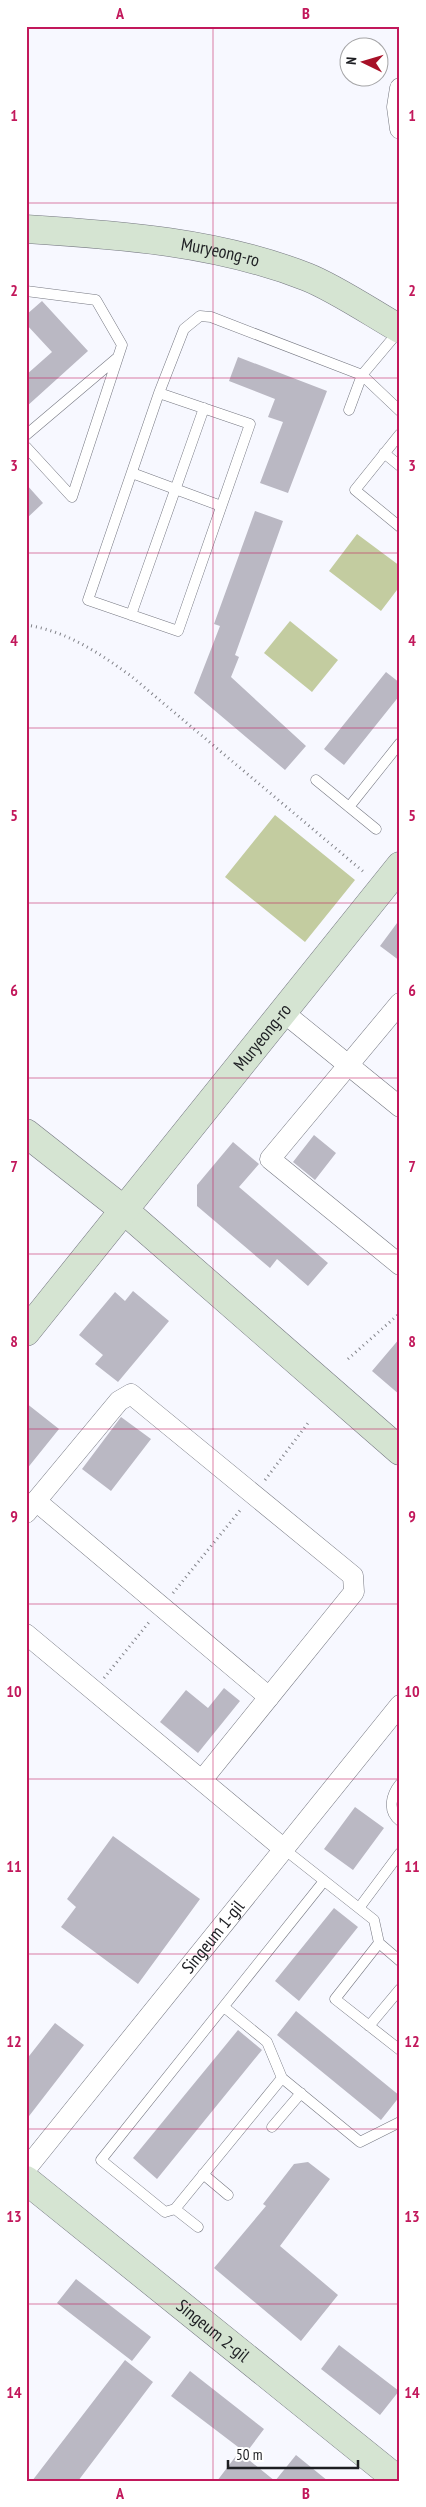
<svg xmlns="http://www.w3.org/2000/svg" width="426" height="2507" viewBox="0 0 426 2507" font-family="'PT Sans Narrow',sans-serif">
<style>
.green{fill:#c3cca0}
.building{fill:#bab8c3}
.lines{fill:none;stroke-linecap:round;stroke-linejoin:round}
.lane-casing{stroke:#767882;stroke-width:11}
.street-casing{stroke:#767882;stroke-width:21}
.secondary-casing{stroke:#767882;stroke-width:29}
.path{stroke:#83848a;stroke-width:3;stroke-dasharray:1 4;stroke-linecap:butt}
.lane{stroke:#fff;stroke-width:10}
.street{stroke:#fff;stroke-width:20}
.secondary{stroke:#d5e4d2;stroke-width:28}
.grid{fill:none;stroke:#c2185b;stroke-width:1;stroke-opacity:0.55}
.labels{text-anchor:middle;stroke-width:4;stroke-linejoin:round;paint-order:stroke}
.street-label{font-size:18px;fill:#1d1e22;stroke:#fff}
.neatline{fill:none;stroke:#c2185b;stroke-width:2}
.grid-label{font-size:16px;text-anchor:middle;font-weight:bold;fill:#c2185b}
</style>
<rect width="100%" height="100%" fill="#f7f8ff"/>
<!-- green -->
<path class="green" d="M357 534 400 566V586L381 611 329 571Z
M290 621 338 660 312 692 264 653Z
M275 815 355 880 305 942 225 877Z"/>
<!-- building -->
<path class="building" d="M42 301 88 351 26 407V375L52 352 26 324V315Z
M238 357 327 391 288 493 260 483 283 422 268 417 275 399 229 381Z
M26 484 43 503 26 519Z
M255 511 283 521 235 655 239 657 231 677 306 746 285 770 194 693 220 626 214 624Z
M386 672 400 683V695L344 765 324 749Z
M400 919V961L380 946Z
M314 1135 336 1153 315 1180 293 1162Z
M233 1142 259 1164 239 1187 328 1263 308 1286 277 1259 270 1268 197 1206V1185Z
M133 1291 169 1321 118 1382 95 1364 103 1355 79 1335 115 1292 125 1301Z
M400 1338V1395L372 1371Z
M26 1403 59 1429 26 1470Z
M121 1417 151 1439 111 1491 82 1469Z
M224 1688 240 1701 198 1753 160 1722 186 1690 208 1708Z
M355 1807 384 1828 353 1870 324 1849Z
M113 1836 200 1899 138 1984 61 1927 76 1907 67 1899Z
M334 1908 358 1927 299 2001 275 1981Z
M296 2011 400 2096 381 2120 277 2035Z
M55 2023 84 2045 26 2120V2060Z
M238 2030 262 2050 157 2179 133 2158Z
M308 2162 330 2179 280 2246 338 2295 301 2341 214 2268 266 2206 263 2204 294 2164Z
M76 2279 151 2337 132 2361 57 2303Z
M339 2345 399 2391 380 2415 321 2369Z
M125 2360 153 2382 78 2481H32Z
M190 2371 264 2429 246 2453 171 2396Z
M239 2452 275 2481 296 2455 328 2481H217Z"/>
<g class="lines">
<defs>
<path id="lane" d="M26 291 96 300 122 345 72 497 26 447
M159 393 250 424 178 631 88 600 159 393 184 329 200 316 211 317 362 375 400 411
M349 410 362 375 399 331
M400 434 355 490 400 527
M26 435 117 358
M384 453 400 466
M132 473 221 506
M131 615 204 408
M316 780 376 829
M349 807 400 743
M400 1784C391 1795 387 1811 400 1821
M284 1849 374 1920 379 1943 400 1961
M359 1908 400 1853
M379 1943 335 1999 400 2050
M224 2007 267 2042 282 2078 360 2142 400 2122
M369 2026 400 1989
M282 2078 175 2209 165 2212 101 2160 324 1881
M272 2127 301 2093
M203 2174 228 2195
M175 2209 198 2227"/>
<g id="street">
<path d="M400 88 397 107 400 129"/>
<path d="M400 1003 270 1159 400 1265"/>
<path d="M283 1012 400 1107"/>
<path d="M36 1501 269 1697"/>
<path d="M26 1513 119 1401 131 1394 353 1576 354 1592 202 1780"/>
<path d="M26 1634 284 1849"/>
<path id="s1" d="M26 2169 400 1705"/>
</g>
<g id="secondary">
<path id="s2" d="M26 229C121 235 218 242 307 277 335 288 372 313 400 329"/>
<path d="M26 1133 125 1211 400 1451"/>
<path id="s3" d="M26 1332 400 866"/>
<path id="s4" d="M26 2180 399 2481"/>
</g>
</defs>
<!-- lane casing -->
<use href="#lane" class="lane-casing"/>
<!-- street casing -->
<use href="#street" class="street-casing"/>
<!-- secondary casing -->
<use href="#secondary" class="secondary-casing"/>
<!-- path -->
<path class="path" d="M26 625C67 631 99 653 131 676L365 873
M348 1359 400 1313
M265 1480 308 1423
M173 1593 242 1508
M104 1678 150 1621"/>
<!-- lane -->
<use href="#lane" class="lane"/>
<!-- street -->
<use href="#street" class="street"/>
<!-- secondary -->
<use href="#secondary" class="secondary"/>
</g>
<!-- grid -->
<path class="grid" d="M213 26V2481M26 203H400M26 378H400M26 553H400M26 728H400M26 903H400M26 1078H400M26 1254H400M26 1429H400M26 1604H400M26 1779H400M26 1954H400M26 2129H400M26 2304H400"/>
<g class="labels">
<!-- street labels -->
<g class="street-label">
<text dy="6" stroke="none"><textPath href="#s2" startOffset="196">Muryeong-ro</textPath></text>
<text dy="6" stroke="none"><textPath href="#s3" startOffset="378">Muryeong-ro</textPath></text>
<text dy="6" stroke="none"><textPath href="#s1" startOffset="298">Singeum 1-gil</textPath></text>
<text dy="6" stroke="none"><textPath href="#s4" startOffset="240">Singeum 2-gil</textPath></text>
</g>
</g>
<!-- border -->
<rect width="426" height="2507" fill="none" stroke="#ffffff" stroke-width="55"/>
<!-- north arrow -->
<g transform="translate(364 62) rotate(275)"><circle r="24" fill="#ffffff" stroke="#a5a5a7"/>
<path d="M0-4L9 19L0 12L-9 19Z" fill="#a71027"/>
<text y="-8" font-size="14" font-weight="bold" text-anchor="middle" fill="#1d1e22">N</text>
</g>
<!-- scale -->
<path d="M228 2460v8h130v-8" fill="none" stroke="#1d1e22" stroke-width="2.5"/>
<text x="236" y="2460" font-size="15" fill="#1d1e22" stroke="#ffffff" stroke-width="4" paint-order="stroke">50 m</text>
<rect x="28" y="28" width="370" height="2452" class="neatline"/>
<g class="grid-label">
<text x="120" y="19">A</text>
<text x="306" y="19">B</text>
<text x="14" y="121">1</text>
<text x="412" y="121">1</text>
<text x="14" y="296">2</text>
<text x="412" y="296">2</text>
<text x="14" y="471">3</text>
<text x="412" y="471">3</text>
<text x="14" y="646">4</text>
<text x="412" y="646">4</text>
<text x="14" y="821">5</text>
<text x="412" y="821">5</text>
<text x="14" y="996">6</text>
<text x="412" y="996">6</text>
<text x="14" y="1172">7</text>
<text x="412" y="1172">7</text>
<text x="14" y="1347">8</text>
<text x="412" y="1347">8</text>
<text x="14" y="1522">9</text>
<text x="412" y="1522">9</text>
<text x="14" y="1697">10</text>
<text x="412" y="1697">10</text>
<text x="14" y="1872">11</text>
<text x="412" y="1872">11</text>
<text x="14" y="2047">12</text>
<text x="412" y="2047">12</text>
<text x="14" y="2222">13</text>
<text x="412" y="2222">13</text>
<text x="14" y="2398">14</text>
<text x="412" y="2398">14</text>
<text x="120" y="2499">A</text>
<text x="306" y="2499">B</text>
</g>
</svg>
